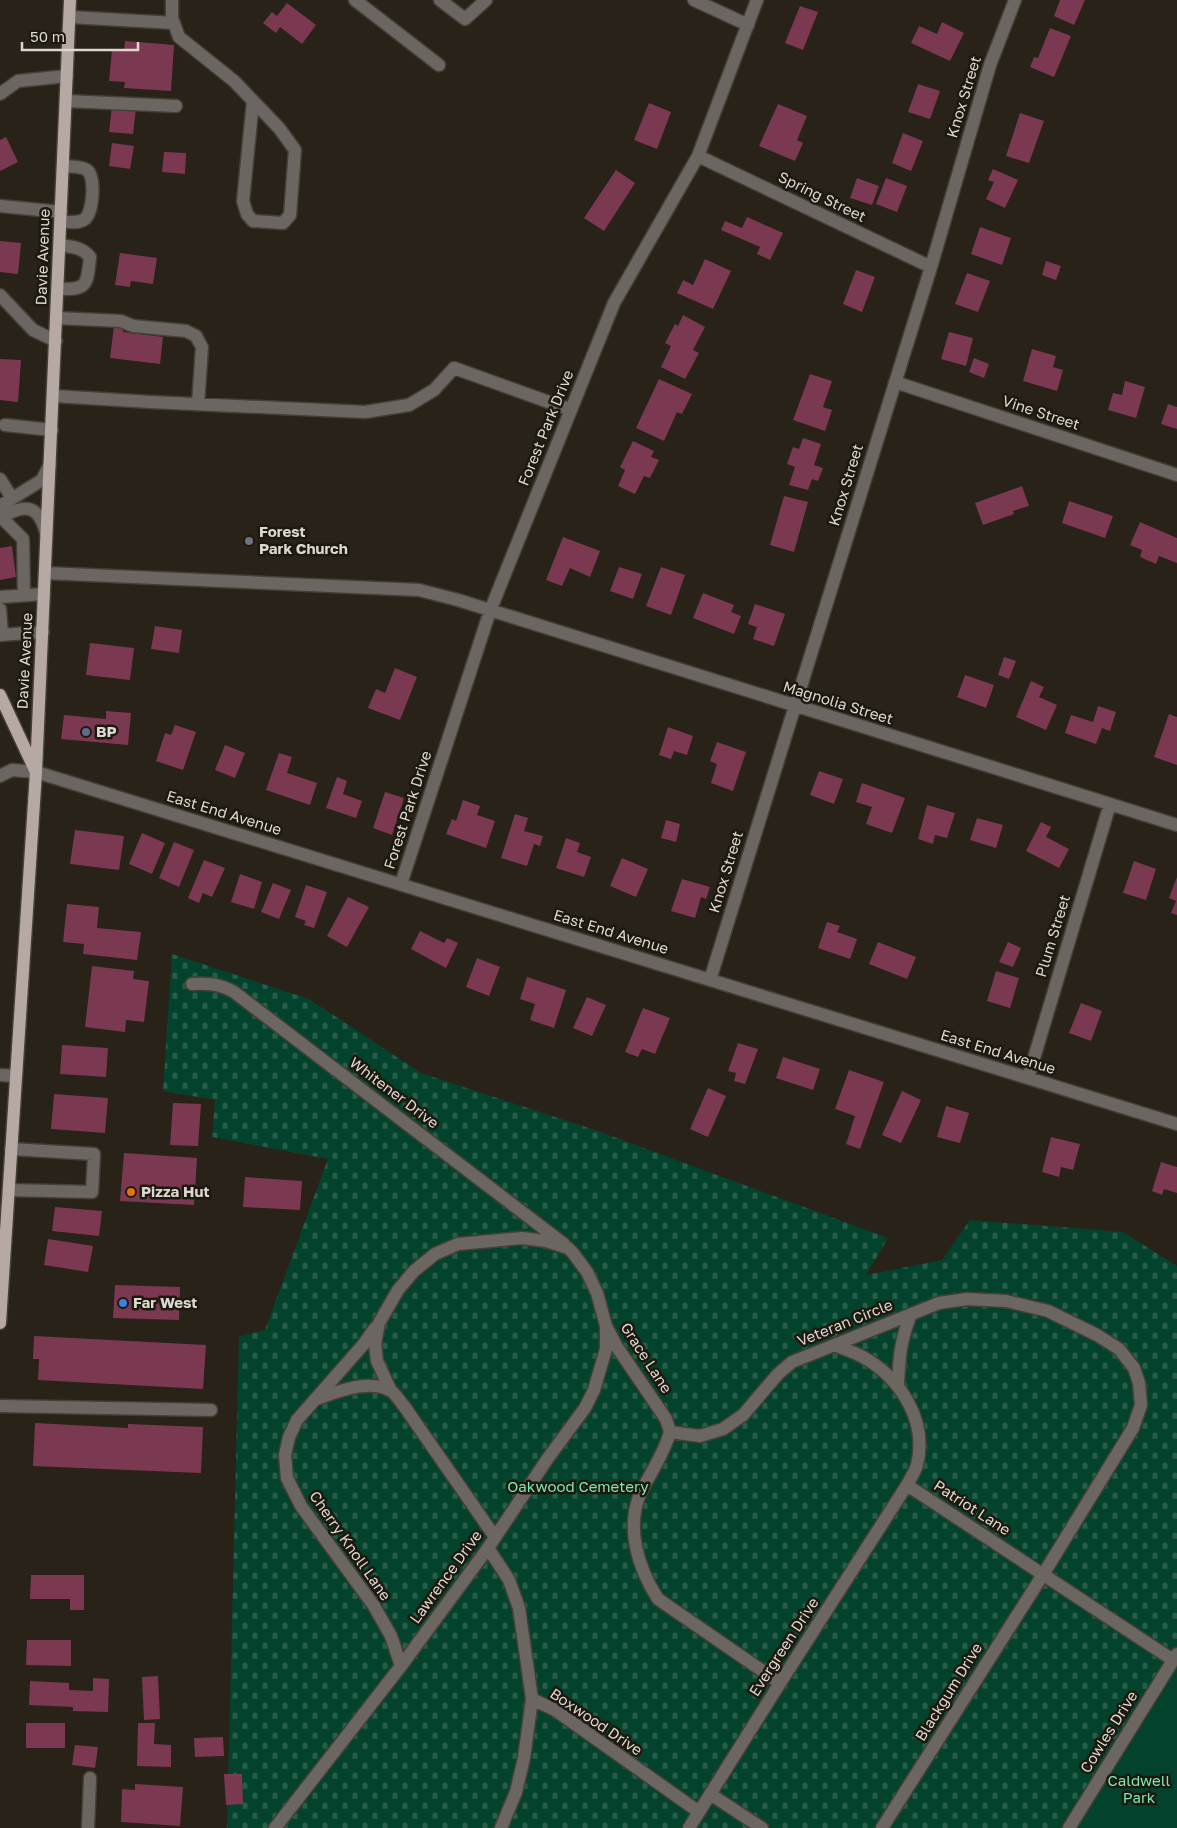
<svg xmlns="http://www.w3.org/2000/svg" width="1177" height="1828" viewBox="0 0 1177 1828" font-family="'Golos Text',sans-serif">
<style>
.cemetery{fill:url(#cemetery-stones)}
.park{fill:#03432d}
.building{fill:#7a3951}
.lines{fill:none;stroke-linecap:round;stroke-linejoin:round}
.minor-casing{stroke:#453f36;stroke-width:15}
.major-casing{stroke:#453f36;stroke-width:15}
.minor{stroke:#6c6663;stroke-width:12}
.major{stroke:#b6a9a3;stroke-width:12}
.worship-dot{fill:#6b7280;stroke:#1e190e;stroke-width:2}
.service-dot{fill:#5c6f8a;stroke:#1e190e;stroke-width:2}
.food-dot{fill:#e8710a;stroke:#1e190e;stroke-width:2}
.shop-dot{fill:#3f7fe0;stroke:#1e190e;stroke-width:2}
.labels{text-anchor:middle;stroke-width:5;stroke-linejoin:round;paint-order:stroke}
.street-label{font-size:15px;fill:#dcd8d1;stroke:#1e190e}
.poi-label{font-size:15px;font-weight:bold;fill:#dcd8d1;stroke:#1e190e;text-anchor:start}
.park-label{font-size:15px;fill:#79e7b6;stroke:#1e190e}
</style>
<defs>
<pattern id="cemetery-stones" width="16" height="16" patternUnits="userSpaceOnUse" patternTransform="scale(1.25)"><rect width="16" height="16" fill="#03432d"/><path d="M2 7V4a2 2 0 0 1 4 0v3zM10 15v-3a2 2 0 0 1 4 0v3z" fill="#275d4a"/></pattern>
</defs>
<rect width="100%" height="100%" fill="#282218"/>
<!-- cemetery -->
<path class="cemetery" d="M172 954 309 999 421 1073 595 1130 888 1238 866 1275 942 1260 970 1220 1123 1232 1177 1266V1654L1069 1828H227L239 1336 265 1330 328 1159 212 1137 215 1100 163 1091Z"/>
<!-- park -->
<path class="park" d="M1177 1654V1828H1069Z"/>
<!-- building -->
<path class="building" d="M1060 0H1085L1074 25 1054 16Z
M287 3 316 25 302 44 280 27 276 33 263 23 272 12 277 16Z
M800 6 818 12 803 50 785 43Z
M942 22 964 33 950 61 911 43 919 26 937 34Z
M1050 28 1071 36 1054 77 1030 67 1034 57 1038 58Z
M125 41 174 45 171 91 124 88 125 82 109 81 112 50 124 51Z
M918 84 940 91 930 119 908 112Z
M649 103 671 112 657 149 634 140Z
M778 104 807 116 797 140 803 143 795 161 759 146Z
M112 106 136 108 133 134 109 132Z
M1020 113 1044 121 1029 163 1006 156Z
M903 133 923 141 911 171 892 163Z
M6 137 18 162 0 171V140Z
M112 143 134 146 130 169 109 166Z
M164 152 186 153 185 174 162 172Z
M993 169 1018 180 1005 208 986 199 994 182 988 180Z
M616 170 635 183 604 231 584 218Z
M857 178 879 186 872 205 850 198Z
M886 178 907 186 897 212 876 204Z
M747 217 783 233 770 260 757 254 760 247 721 230 725 221 742 228Z
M980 227 1011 238 1002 265 971 254Z
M0 241 21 243 18 274 0 272Z
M120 253 157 258 153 284 131 281 130 287 115 285Z
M705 259 731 271 713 309 677 293 683 280 693 285Z
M1046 261 1061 266 1056 280 1042 275Z
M856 270 875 277 862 312 843 304Z
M967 273 990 281 978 312 955 304Z
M683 315 705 327 693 350 699 353 685 379 661 367 671 346 665 343 675 324 678 326Z
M114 326 123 327V332L163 337 160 364 110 358Z
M949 332 973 338 966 366 941 359Z
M1032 349 1056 356 1053 367 1063 370 1057 391 1023 381Z
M974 358 989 364 984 378 969 372Z
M0 359 21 360 18 402 0 400Z
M810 374 832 381 823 407 832 410 825 431 793 420Z
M659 379 692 394 682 414 677 412 664 441 636 428Z
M1125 381 1145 387 1136 418 1108 410 1113 393 1122 395Z
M1168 404 1177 407V429L1161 424Z
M803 438 821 444 814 465 823 468 818 481 812 479 808 490 789 485 795 467 787 464 793 447 799 449Z
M633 441 654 451 651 457 659 460 650 478 644 476 635 494 618 486 625 470 620 467Z
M1022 486 1029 506 1013 511 1014 514 983 525 975 503Z
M784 496 808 502 794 552 770 545Z
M1069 501 1113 516 1105 538 1062 523Z
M1140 522 1177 538V563L1159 556 1156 564 1140 557 1142 550 1130 545Z
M563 537 600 551 590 577 570 568 562 586 546 580Z
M12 546 16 577 0 580V548Z
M619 567 642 574 633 599 610 591Z
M661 567 685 575 671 615 646 606Z
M703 593 734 605 731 612 741 616 734 634 693 618Z
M755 604 785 614 774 646 753 639 757 627 748 624Z
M155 626 182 630 179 653 151 649Z
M90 643 134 648 130 680 86 675Z
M1004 657 1016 661 1009 679 998 675Z
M395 668 417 677 400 720 368 708 376 689 385 693Z
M965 675 994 685 986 708 957 697Z
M1031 681 1044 687 1039 697 1057 705 1046 730 1016 717Z
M1098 706 1116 712 1110 731 1102 728 1096 744 1065 733 1071 715 1093 722Z
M106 711 131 713 128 745 61 739 64 715 106 719Z
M1169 714 1177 717V765L1154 757Z
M175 725 196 732 183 770 156 761 165 733 171 735Z
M668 727 693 736 687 755 674 751 671 759 659 755Z
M717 742 746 752 733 791 711 783 717 764 710 761Z
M225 745 245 753 235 778 215 770Z
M279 753 292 757 287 773 317 783 310 805 266 790Z
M819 771 843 779 834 804 810 795Z
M337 777 347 781 343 794 362 801 356 818 326 808Z
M862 783 905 798 892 833 866 824 872 807 856 802Z
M385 792 404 798 392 835 373 828Z
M463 800 480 806 477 815 495 821 486 848 446 834 452 819 456 821Z
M927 805 955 813 947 838 935 835 933 844 918 839Z
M515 814 528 818 524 831 543 836 540 846 534 844 527 866 501 858Z
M977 818 1003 825 996 848 970 840Z
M666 820 680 824 676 842 661 838Z
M1041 822 1051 827 1046 837 1069 849 1059 868 1026 851Z
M75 830 124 836 119 870 70 864Z
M142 833 165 843 152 874 129 864Z
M566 838 580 843 577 852 591 857 584 877 556 868Z
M174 842 194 850 179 887 159 878Z
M622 858 648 869 636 897 610 886Z
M204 860 225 868 212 897 203 893 199 903 188 898Z
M1134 861 1156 869 1146 900 1123 893Z
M240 874 262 882 254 909 231 902Z
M1177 877V915L1171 913 1176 901 1169 898Z
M682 879 710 887 706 899 701 897 695 918 671 911Z
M273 883 291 890 279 919 261 912Z
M306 885 327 892 314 928 304 925 306 921 295 917Z
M348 897 369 907 347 947 327 936Z
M67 904 99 907 97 928 141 932 137 960 83 954 84 944 63 942Z
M827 922 840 926 837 932 857 939 850 959 818 948Z
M420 931 444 943 447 938 458 943 446 968 411 949Z
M878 942 916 957 907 979 869 964Z
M1008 942 1021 948 1013 967 999 962Z
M477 958 500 967 489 996 466 987Z
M92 966 134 971 133 979 149 981 144 1022 126 1020 125 1032 85 1027Z
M996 971 1019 978 1010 1008 987 1001Z
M527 977 566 990 554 1028 530 1020 535 1004 520 999Z
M587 997 606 1005 592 1036 573 1028Z
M1081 1003 1102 1011 1091 1041 1069 1033Z
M643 1008 670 1018 655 1054 642 1049 638 1057 625 1052Z
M738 1043 758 1049 745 1084 734 1081 736 1073 728 1071Z
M62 1045 108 1048 106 1077 60 1074Z
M783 1057 820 1069 813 1090 776 1078Z
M849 1070 884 1082 860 1149 846 1144 855 1116 835 1109Z
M708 1088 726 1096 708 1137 690 1129Z
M902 1091 921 1100 901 1143 882 1135Z
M54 1094 108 1098 105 1133 51 1129Z
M173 1103 201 1104 198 1146 170 1145Z
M946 1106 969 1113 960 1143 937 1137Z
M1051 1137 1080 1144 1073 1170 1061 1167 1059 1177 1042 1172Z
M124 1153 197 1158 194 1205 120 1201Z
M1161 1162 1177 1167V1193L1164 1189 1162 1195 1152 1191Z
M245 1177 302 1181 300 1210 243 1207Z
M55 1207 102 1211 99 1236 52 1231Z
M48 1239 93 1246 88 1272 44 1265Z
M115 1285 180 1287 179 1320 113 1318Z
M34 1336 206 1345 203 1389 38 1380 39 1359H33Z
M35 1423 128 1428V1424L203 1427 201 1473 33 1466Z
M31 1575H84V1610H70V1599H30Z
M27 1640H71V1666L26 1665Z
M158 1676 160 1719 144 1720 142 1677Z
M93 1678 109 1679 108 1712 73 1711V1707L29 1705 30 1681 69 1683V1690L93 1691Z
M26 1723H65V1748H26Z
M138 1723H155L154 1744 171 1745V1767L137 1766Z
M223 1737 224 1756 195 1757 194 1738Z
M75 1745 98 1747 95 1768 72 1765Z
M224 1774H242L243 1804 226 1805Z
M135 1784 183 1787 180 1826 121 1822 122 1789 135 1790Z"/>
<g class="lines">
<defs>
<path id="minor" d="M172 0V18L179 37 234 81 279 128 295 150 290 215 283 223 253 221 247 214 243 201 253 101
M355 0 439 65
M440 0 465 19 486 0
M694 0 748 25
M70 17 174 23
M0 94 18 81 67 76
M66 101 176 106
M698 156 931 267
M0 206 61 212
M61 221C69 222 78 224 85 219 93 212 96 177 87 170 81 166 71 167 63 166
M58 289C88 290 87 285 90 257 82 247 72 247 60 245
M0 295 33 330 56 341
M57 318 121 321 133 326 186 331 196 336 202 347 198 404
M895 382 1177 475
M54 396 151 402 365 412 409 405 434 390 454 368 571 410
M5 425 52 430
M0 479 12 498
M0 506 42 480 50 464
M1 517 23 539 24 595
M0 518C24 504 38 503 46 533
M45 573 419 590 458 600 1177 825
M0 597 44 594
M0 609 2 635
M0 635 43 632
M0 776 12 770 36 772 1177 1124
M401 884 490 611 614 303 698 156 757 0
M710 980 931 267 990 65 1015 0
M192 984C209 983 220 984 234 992L564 1244
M0 1075 16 1076
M1028 1078 1110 804
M9 1190 92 1192 94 1154 11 1149
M375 1328 363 1345 297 1420 289 1437 285 1455 287 1478 301 1506 374 1606 391 1636 401 1666
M898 1387C899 1358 900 1342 911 1314
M391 1391 377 1361 375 1344 379 1323 398 1290 414 1271 435 1254 458 1244 522 1238 546 1241 568 1248 573 1253 587 1272 597 1293 606 1326 617 1347 666 1419 670 1432
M316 1399C337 1392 370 1378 391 1391 396 1394 400 1402 404 1406L495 1537
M0 1406 211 1410
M670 1432 700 1436 723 1429 743 1415 778 1374 792 1362 939 1303 967 1299 1006 1301 1048 1311 1097 1335 1119 1349 1134 1368 1139 1383 1141 1405 1133 1428 1044 1573 882 1828
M670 1432C664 1454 651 1472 641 1492 625 1527 638 1568 658 1599L780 1683
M907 1485 1173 1660
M488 1548 509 1580 519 1608 532 1699 524 1758 516 1792 501 1828
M532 1699 555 1710 699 1812
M710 1794 762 1828
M88 1828 90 1778
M275 1828 401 1666 488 1548 548 1458 585 1408 594 1390 606 1349V1326
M689 1828 780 1683 907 1485C910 1479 915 1472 917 1465 928 1420 900 1378 863 1357 854 1352 844 1349 834 1345
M1069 1828 1177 1654"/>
<path id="major" d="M0 695 35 770
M0 1323 36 772 70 0"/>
</defs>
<!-- minor casing -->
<use href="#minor" class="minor-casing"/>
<!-- major casing -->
<use href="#major" class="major-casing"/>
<!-- minor -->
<use href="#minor" class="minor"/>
<!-- major -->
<use href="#major" class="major"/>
</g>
<!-- markers -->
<circle class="worship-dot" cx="249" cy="541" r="5"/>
<circle class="service-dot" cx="86" cy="732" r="5"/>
<circle class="food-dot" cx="131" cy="1192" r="5"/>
<circle class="shop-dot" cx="123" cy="1303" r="5"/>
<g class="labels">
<!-- street labels -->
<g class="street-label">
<text transform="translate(964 97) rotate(-73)" y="5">Knox Street</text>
<text transform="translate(822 197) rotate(26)" y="5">Spring Street</text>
<text transform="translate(43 257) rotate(-88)" y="5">Davie Avenue</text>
<text transform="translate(1041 413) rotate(18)" y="5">Vine Street</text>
<text transform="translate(546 428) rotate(-68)" y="5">Forest Park Drive</text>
<text transform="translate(846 485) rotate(-73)" y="5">Knox Street</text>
<text transform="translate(25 661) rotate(-87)" y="5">Davie Avenue</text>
<text transform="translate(838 703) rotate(17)" y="5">Magnolia Street</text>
<text transform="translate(408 810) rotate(-72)" y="5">Forest Park Drive</text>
<text transform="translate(224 813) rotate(17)" y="5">East End Avenue</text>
<text transform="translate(726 872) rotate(-73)" y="5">Knox Street</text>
<text transform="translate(611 932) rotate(17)" y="5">East End Avenue</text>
<text transform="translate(1053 936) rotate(-73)" y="5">Plum Street</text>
<text transform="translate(998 1052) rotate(17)" y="5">East End Avenue</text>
<text transform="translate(394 1093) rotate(37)" y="5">Whitener Drive</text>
<text transform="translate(845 1323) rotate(-22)" y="5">Veteran Circle</text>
<text transform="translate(646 1358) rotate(57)" y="5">Grace Lane</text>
<text transform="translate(972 1508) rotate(33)" y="5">Patriot Lane</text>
<text transform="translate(350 1546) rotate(55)" y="5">Cherry Knoll Lane</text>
<text transform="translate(446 1577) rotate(-54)" y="5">Lawrence Drive</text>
<text transform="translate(784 1647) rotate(-57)" y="5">Evergreen Drive</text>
<text transform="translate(949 1692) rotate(-58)" y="5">Blackgum Drive</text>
<text transform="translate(596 1722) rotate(34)" y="5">Boxwood Drive</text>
<text transform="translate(1109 1732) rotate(-58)" y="5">Cowles Drive</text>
</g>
<!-- poi labels -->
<g class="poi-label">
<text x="259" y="537">Forest<tspan x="259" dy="17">Park Church</tspan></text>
<text x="96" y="737">BP</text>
<text x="141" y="1197">Pizza Hut</text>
<text x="133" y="1308">Far West</text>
</g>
<!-- park labels -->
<g class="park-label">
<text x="578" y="1492">Oakwood Cemetery</text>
<text x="1139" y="1786">Caldwell<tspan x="1139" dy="17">Park</tspan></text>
</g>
</g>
<!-- scale -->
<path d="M22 42v8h116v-8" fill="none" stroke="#dcd8d1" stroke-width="2.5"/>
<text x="30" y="42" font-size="15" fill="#dcd8d1" stroke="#1e190e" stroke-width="4" paint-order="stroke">50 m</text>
</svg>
